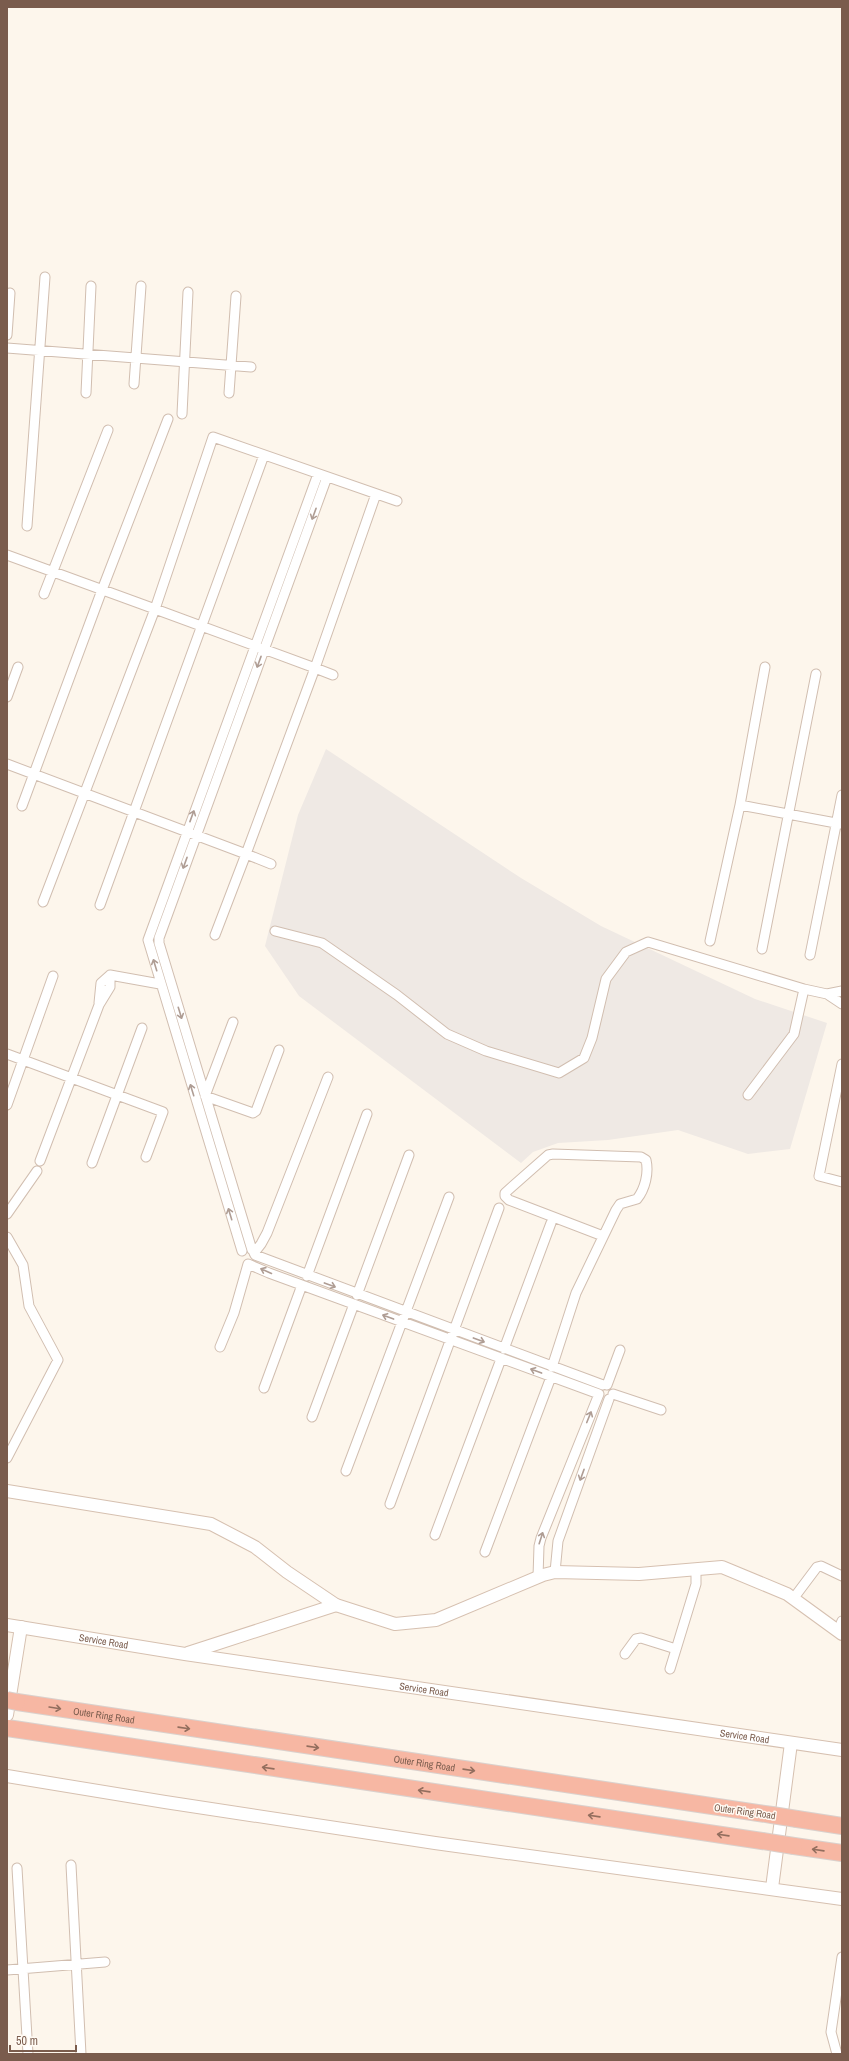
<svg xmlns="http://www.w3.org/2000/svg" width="849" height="2061" viewBox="0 0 849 2061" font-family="'Archivo Narrow',sans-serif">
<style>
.industrial{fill:#efe9e4}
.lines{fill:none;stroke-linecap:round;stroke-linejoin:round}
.street-casing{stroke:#d1beb0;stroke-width:11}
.secondary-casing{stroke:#d6c0b0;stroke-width:14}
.highway-casing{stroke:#dad1cd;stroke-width:18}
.street{stroke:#fff;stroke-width:9}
.secondary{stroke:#fff;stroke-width:12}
.highway{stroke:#f7b7a3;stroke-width:16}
.highway-bridge-casing{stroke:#dad1cd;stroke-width:18;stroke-linecap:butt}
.highway-bridge{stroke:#f7b7a3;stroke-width:16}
.oneway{stroke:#af9d94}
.oneway2{stroke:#936e5e}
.labels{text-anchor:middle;stroke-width:3;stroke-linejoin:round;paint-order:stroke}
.street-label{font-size:10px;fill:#7a5c4d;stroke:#fffaf3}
</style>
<rect width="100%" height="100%" fill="#fdf6ec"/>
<!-- industrial -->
<path class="industrial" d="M326 749 521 878 601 926 755 999 827 1023 790 1149 748 1154 678 1130 608 1140 558 1143 533 1152 521 1163 299 996 265 946 298 815Z"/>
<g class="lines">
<defs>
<path id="street" d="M7 335 10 293
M7 348 251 367
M134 384 141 286
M86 393 91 286
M229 393 236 296
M182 414 188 292
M27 526 45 277
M7 555 155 609 43 902
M44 594 108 430
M333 675 315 668 376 494
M7 697 18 667
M7 764 246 854 315 668 155 609 213 437 397 501
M740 805 841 824
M22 806 102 590 168 419
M100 905 264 455
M275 931 322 943 397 995 447 1034 486 1051 559 1073 584 1058 592 1038 606 979 626 952 648 942 804 989 827 994 842 991
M215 935 246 854 271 864
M710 941 740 805 765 667
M762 949 816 674
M810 955 842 795
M827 994 842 1004
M99 1003 101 983 110 975
M233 1022 205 1096 253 1113 256 1111 279 1050
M7 1054 163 1112 146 1157
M842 1064 819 1176 842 1182
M748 1095 794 1034 804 989
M7 1105 53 976
M40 1161 99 1005 110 987V975L160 984
M92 1163 142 1028
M7 1214 37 1171
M7 1237 23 1265 29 1306 58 1360 7 1458
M252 1250 159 943V938L327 477
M242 1251 148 940 318 474
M254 1253 261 1244 267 1233 328 1077
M255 1255 603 1385
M307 1276 367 1114
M357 1295 409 1155
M220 1347 234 1313 248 1264 269 1273 599 1394 541 1538 539 1546 538 1577
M504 1349 551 1223
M552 1367 576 1293 616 1210 620 1204 637 1199C645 1189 649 1173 646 1160L641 1157 553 1154 548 1155 505 1193V1196L509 1200 603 1236
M607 1385 620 1350
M264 1388 302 1285
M613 1394 661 1410
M312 1417 354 1304
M346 1471 449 1197
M390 1504 499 1208
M435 1535 501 1359
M485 1552 551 1377
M555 1572 558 1541 609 1399
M793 1599 817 1567 821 1566 842 1576
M838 1631 842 1621
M625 1654 636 1639 641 1638 676 1649
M670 1669 696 1584V1569
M71 1865 81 2054
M17 1868 28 2054
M7 1970 105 1962
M837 2054 831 2032 842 1957"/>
<g id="secondary">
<path d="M7 1491 211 1524 255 1547 287 1572 336 1605 395 1624 436 1620 543 1575 555 1572 639 1574 722 1567 787 1594 842 1634"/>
<path id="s1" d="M7 1625 185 1654 842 1750"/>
<path d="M188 1653 336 1605"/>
<path d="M7 1715 21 1627"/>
<path d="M7 1776 165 1802 435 1843 842 1899"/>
<path d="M772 1888 791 1743"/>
</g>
<g id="highway">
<path id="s2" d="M17 1702 772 1815"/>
<path d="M7 1728 762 1841"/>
<path d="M797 1819 842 1826"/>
<path d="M794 1846 842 1853"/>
</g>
</defs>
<!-- street casing -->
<use href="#street" class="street-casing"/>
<!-- secondary casing -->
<use href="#secondary" class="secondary-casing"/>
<!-- highway casing -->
<use href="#highway" class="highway-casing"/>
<!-- street -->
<use href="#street" class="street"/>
<!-- secondary -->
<use href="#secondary" class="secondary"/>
<!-- highway -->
<use href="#highway" class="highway"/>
<defs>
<path id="highway-bridge" d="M7 1700 17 1702
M772 1815 797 1819
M762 1841 794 1846"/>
</defs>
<!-- highway-bridge casing -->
<use href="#highway-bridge" class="highway-bridge-casing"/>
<!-- highway-bridge -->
<use href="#highway-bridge" class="highway-bridge"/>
</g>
<!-- one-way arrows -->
<defs><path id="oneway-shaft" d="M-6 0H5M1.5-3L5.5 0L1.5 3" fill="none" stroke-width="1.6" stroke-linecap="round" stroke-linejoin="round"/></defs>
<g class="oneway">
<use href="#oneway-shaft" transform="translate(314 514) rotate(110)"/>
<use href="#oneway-shaft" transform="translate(259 662) rotate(110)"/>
<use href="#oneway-shaft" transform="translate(192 816) rotate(-70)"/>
<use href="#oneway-shaft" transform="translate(185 863) rotate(110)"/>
<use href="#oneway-shaft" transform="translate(155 965) rotate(-107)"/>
<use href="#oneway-shaft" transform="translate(180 1013) rotate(73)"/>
<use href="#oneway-shaft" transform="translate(192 1090) rotate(-107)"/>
<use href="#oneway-shaft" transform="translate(230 1214) rotate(-107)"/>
<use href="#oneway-shaft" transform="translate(266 1271) rotate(-156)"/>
<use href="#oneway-shaft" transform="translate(330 1285) rotate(20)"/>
<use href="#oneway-shaft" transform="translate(388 1317) rotate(-160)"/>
<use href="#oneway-shaft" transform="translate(479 1340) rotate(20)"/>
<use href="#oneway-shaft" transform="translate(536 1371) rotate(-160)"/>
<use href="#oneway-shaft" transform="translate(589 1417) rotate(-68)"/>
<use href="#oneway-shaft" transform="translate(582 1475) rotate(110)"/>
<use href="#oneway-shaft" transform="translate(541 1538) rotate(-72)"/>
</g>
<g class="oneway2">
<use href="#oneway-shaft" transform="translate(55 1708) rotate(9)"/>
<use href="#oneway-shaft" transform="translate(184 1728) rotate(8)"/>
<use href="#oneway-shaft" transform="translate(313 1747) rotate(8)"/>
<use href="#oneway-shaft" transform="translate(268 1768) rotate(-172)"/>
<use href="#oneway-shaft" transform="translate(469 1770) rotate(8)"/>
<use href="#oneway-shaft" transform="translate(424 1791) rotate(-172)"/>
<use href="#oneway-shaft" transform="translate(594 1816) rotate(-172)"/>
<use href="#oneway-shaft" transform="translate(723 1835) rotate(-172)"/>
<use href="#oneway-shaft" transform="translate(818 1850) rotate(-172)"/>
</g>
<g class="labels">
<!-- street labels -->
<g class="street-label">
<text dy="4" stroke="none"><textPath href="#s1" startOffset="98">Service Road</textPath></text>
<text dy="4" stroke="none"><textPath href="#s1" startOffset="422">Service Road</textPath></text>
<text dy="4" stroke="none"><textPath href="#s2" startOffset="88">Outer Ring Road</textPath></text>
<text dy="4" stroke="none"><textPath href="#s1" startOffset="746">Service Road</textPath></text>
<text dy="4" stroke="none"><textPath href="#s2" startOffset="412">Outer Ring Road</textPath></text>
<text transform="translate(745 1811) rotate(8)" y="4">Outer Ring Road</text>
</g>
</g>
<!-- border -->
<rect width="849" height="2061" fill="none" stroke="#7a5c4d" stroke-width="16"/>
<!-- scale -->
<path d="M10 2045v6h66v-6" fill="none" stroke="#7a5c4d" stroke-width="2"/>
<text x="16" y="2045" font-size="12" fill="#7a5c4d" stroke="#fffaf3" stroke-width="3" paint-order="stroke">50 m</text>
</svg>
